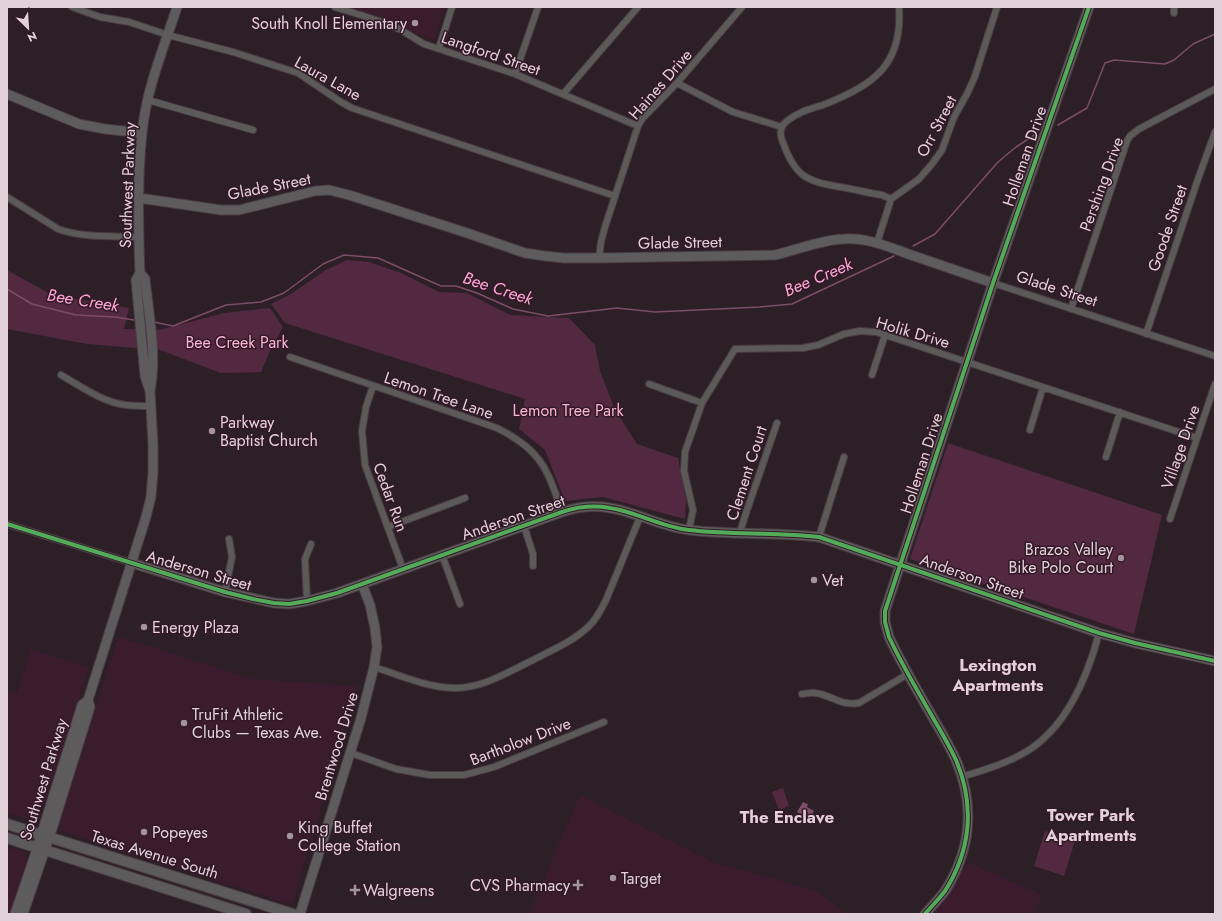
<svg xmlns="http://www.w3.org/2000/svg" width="1222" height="921" viewBox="0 0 1222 921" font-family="Jost,sans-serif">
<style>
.built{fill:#3a1c2d}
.green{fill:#522941}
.water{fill:#7e4c67}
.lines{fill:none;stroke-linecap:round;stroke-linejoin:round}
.stream{stroke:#7e4c67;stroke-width:1.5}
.street-casing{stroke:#493c43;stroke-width:8}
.secondary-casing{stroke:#493c43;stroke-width:11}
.primary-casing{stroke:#493c43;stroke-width:12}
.street{stroke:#5b5a59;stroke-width:6}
.secondary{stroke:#5d5b5c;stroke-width:9}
.primary{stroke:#5d5a5b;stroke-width:10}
.cycleway-casing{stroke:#331927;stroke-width:6}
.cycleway{stroke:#51ab58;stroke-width:4}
.poi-dot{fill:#a3939b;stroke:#331927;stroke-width:1.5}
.labels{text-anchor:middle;stroke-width:3;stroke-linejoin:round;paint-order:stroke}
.poi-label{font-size:16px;fill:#e3d1da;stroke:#331927;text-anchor:start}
.street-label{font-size:16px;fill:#e3d1da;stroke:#331927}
.park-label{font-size:16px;fill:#f8b4d7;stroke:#331927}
.water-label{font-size:17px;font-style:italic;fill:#faa6d3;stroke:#331927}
.neighbourhood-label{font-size:17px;font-weight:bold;fill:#e3d1da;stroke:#331927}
</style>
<rect width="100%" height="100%" fill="#2d1f26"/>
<!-- built -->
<path class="built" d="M347 7H445L434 40Z
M118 637 171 653 253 679 357 686 293 902 289 904 64 832 61 828 60 823Z
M31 649 89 667 44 805 38 813 27 819 7 813V690L17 693Z
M580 795 716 864 725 865 817 891 846 914H529Z
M7 847 23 852 28 859 10 914H7Z
M967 862 1043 895 1034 914H931L949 892Z"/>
<!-- green -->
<path class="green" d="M347 260 369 262 401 273 439 292 467 293 510 315 569 318 595 345 600 371 615 410 637 444 678 458 686 500 685 519 603 497 565 501 545 450 519 429 525 399 285 323 271 304 289 295 326 270Z
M7 270 52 295 129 308 124 329 159 330 224 313 270 308 283 327 269 353 261 372 221 373 160 350 87 344 7 329Z
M948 443 1162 515 1134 634 910 559Z
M783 788 789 806 779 810 772 792Z
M1045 831 1075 841 1064 876 1034 866Z"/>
<!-- water -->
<path class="water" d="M803 802 808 804 807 807 814 811 808 822 804 820 808 812H805L803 815 797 812Z"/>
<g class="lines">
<!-- stream -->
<path class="stream" d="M1058 125 1087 108 1105 63 1114 60 1165 64 1174 60 1193 44 1215 34
M913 246 935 234 998 162 1016 147 1036 134
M7 289 32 304 76 315 115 317 134 320
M154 322 173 326 226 305 261 302 284 293 323 264 344 255 378 258 441 286H456L477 293 513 309 548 316 617 308 655 312 760 307 792 304 894 256"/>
<defs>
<path id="street" d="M72 7 100 17 129 22 168 35 233 52 298 73 341 102 352 108 615 196
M335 7C356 14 377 19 397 28 407 33 415 39 424 44L515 74 638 126
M1174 13V7
M439 48 452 7
M515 74 538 7
M677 83 733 112 782 127
M564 93 638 7
M148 100 253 130
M7 197 58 229C82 238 113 236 139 237
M891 199 882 195C868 193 854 189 840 187 808 181 796 178 784 145 780 136 778 128 787 121 798 112 810 109 823 105 873 85 903 66 899 7
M877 243 891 199 919 179 932 164 942 150 954 117 968 92 975 76 997 7
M599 258 601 242 605 227 638 126 642 119 677 83 742 7
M993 283 1215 356
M1071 309 1127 141 1130 136 1139 129 1215 89
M1146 334 1198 179 1215 132
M290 357 497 428C541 450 547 468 562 512
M61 375C80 386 104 403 126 405 135 406 143 406 152 406
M872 375 885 335
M649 384 702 403
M373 386 366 407 362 431 365 465 403 569
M1030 430 1043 387
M1106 457 1120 412
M1170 519 1215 384
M7 524 132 563
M524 526 533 554V566
M388 527 465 498
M689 530 693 510 684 471 685 452 702 403 735 349 803 348 818 345 844 334 860 331 876 332 1197 438
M740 532 746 513 777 423
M819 537 844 457
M442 555 460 604
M225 592 232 557 229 539
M307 601 305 559 311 544
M374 667C399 675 426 687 453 688 481 689 508 672 533 660 552 650 572 642 588 627 596 620 601 610 606 600L640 517
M802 694C806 694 811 692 815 693 832 695 840 706 859 703L908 674
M351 753 396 769 430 775H464L494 767 604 722
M961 777C985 770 1011 762 1032 748 1069 722 1088 675 1099 633"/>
<path id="secondary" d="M7 94 79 124 105 129 142 133
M139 198 221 210H239L315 191 329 190 349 195 464 232 525 253 545 256 564 258H599L775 255C797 250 820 240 843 239 868 237 891 248 914 256 940 265 966 274 993 283
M140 273 145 279C149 316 157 355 150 391
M132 563 225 592 274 603 289 604 307 601 337 593 562 512C577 507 593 505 610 508 637 512 661 527 689 530 732 535 776 532 819 537L1099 633 1135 643 1215 661
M15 914 34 858 82 705 88 700 146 517 151 497 153 472V444L150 391 145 376 136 280 140 273C138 226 137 179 142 133 146 90 164 47 177 7
M23 914 53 826 90 707 88 700
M300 914 361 718 374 667 377 647 375 628 370 605 362 584
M925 914C931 907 939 899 945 891 971 850 975 805 956 760 950 747 943 735 936 723 920 695 903 667 889 637L885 622V611L993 283 1089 7"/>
<path id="primary" d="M7 824 293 914
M7 838 246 914"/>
</defs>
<!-- street casing -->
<use href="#street" class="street-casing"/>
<!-- secondary casing -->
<use href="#secondary" class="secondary-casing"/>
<!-- primary casing -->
<use href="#primary" class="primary-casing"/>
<!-- street -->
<use href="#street" class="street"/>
<!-- secondary -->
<use href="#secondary" class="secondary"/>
<!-- primary -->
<use href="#primary" class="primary"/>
<defs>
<path id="cycleway" d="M7 524 225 592 253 599 274 603 289 604 307 601 337 593 562 512C577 507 593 505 610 508 637 512 661 527 689 530 732 535 776 532 819 537L1099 633 1135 643 1215 661
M925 914C931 907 939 899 945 891 971 850 975 805 956 760 950 747 943 735 936 723 920 695 903 667 889 637L885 622V611L993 283 1089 7"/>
</defs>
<!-- cycleway casing -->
<use href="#cycleway" class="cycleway-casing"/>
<!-- cycleway -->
<use href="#cycleway" class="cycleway"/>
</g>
<!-- markers -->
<g class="poi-dot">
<circle cx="415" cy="23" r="4"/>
<circle cx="212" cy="431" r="4"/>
<circle cx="1121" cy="558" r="4"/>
<circle cx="814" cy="580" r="4"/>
<circle cx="144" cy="627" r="4"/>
<circle cx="184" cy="723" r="4"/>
<circle cx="144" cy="832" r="4"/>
<circle cx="290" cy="836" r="4"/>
<circle cx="613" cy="878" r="4"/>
<path d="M576 879h4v4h4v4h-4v4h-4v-4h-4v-4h4z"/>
<path d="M353 884h4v4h4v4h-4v4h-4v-4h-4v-4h4z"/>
</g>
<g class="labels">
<!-- poi labels -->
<g class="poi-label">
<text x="407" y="29" text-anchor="end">South Knoll Elementary</text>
<text x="220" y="428">Parkway<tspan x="220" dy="18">Baptist Church</tspan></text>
<text x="1113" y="555" text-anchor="end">Brazos Valley<tspan x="1113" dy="18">Bike Polo Court</tspan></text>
<text x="822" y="586">Vet</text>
<text x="152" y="633">Energy Plaza</text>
<text x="192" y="720">TruFit Athletic<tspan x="192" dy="18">Clubs — Texas Ave.</tspan></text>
<text x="298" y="833">King Buffet<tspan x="298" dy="18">College Station</tspan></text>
<text x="152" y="838">Popeyes</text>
<text x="621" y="884">Target</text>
<text x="570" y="891" text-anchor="end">CVS Pharmacy</text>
<text x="363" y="896">Walgreens</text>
</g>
<!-- street labels -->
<g class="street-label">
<text transform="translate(491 53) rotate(19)" y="6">Langford Street</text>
<text transform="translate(328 78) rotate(29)" y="6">Laura Lane</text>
<text transform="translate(660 84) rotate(-49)" y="6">Haines Drive</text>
<text transform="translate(936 126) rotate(-62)" y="6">Orr Street</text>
<text transform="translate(1024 156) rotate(-71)" y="6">Holleman Drive</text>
<text transform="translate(1101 184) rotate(-70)" y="6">Pershing Drive</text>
<text transform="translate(127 185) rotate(-88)" y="6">Southwest Parkway</text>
<text transform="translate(269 186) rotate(-11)" y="6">Glade Street</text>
<text transform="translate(1167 228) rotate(-71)" y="6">Goode Street</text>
<text transform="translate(680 242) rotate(-1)" y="6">Glade Street</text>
<text transform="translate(1057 288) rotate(18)" y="6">Glade Street</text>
<text transform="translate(913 332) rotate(16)" y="6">Holik Drive</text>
<text transform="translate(439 395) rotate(19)" y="6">Lemon Tree Lane</text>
<text transform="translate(1180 447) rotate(-71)" y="6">Village Drive</text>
<text transform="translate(921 463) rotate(-72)" y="6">Holleman Drive</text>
<text transform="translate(746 473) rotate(-72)" y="6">Clement Court</text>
<text transform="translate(391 497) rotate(70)" y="6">Cedar Run</text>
<text transform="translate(513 517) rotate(-19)" y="6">Anderson Street</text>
<text transform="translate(199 570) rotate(16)" y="6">Anderson Street</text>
<text transform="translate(972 576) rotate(19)" y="6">Anderson Street</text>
<text transform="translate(520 741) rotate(-21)" y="6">Bartholow Drive</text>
<text transform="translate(336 746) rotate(-73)" y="6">Brentwood Drive</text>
<text transform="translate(43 779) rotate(-73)" y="6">Southwest Parkway</text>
<text transform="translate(155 854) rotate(17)" y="6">Texas Avenue South</text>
</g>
<!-- park labels -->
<g class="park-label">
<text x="237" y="348">Bee Creek Park</text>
<text x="568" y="416">Lemon Tree Park</text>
</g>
<!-- water labels -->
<g class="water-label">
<text transform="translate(818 277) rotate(-23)" y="6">Bee Creek</text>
<text transform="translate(498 288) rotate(18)" y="6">Bee Creek</text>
<text transform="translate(83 300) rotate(9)" y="6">Bee Creek</text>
</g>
<!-- neighbourhood labels -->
<g class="neighbourhood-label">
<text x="998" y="671">Lexington<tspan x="998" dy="20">Apartments</tspan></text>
<text x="1091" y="821">Tower Park<tspan x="1091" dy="20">Apartments</tspan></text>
<text x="787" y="823">The Enclave</text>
</g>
</g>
<!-- border -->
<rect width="1222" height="921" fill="none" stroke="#e3d1da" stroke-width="16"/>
<!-- north arrow -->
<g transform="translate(28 28) rotate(155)" stroke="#331927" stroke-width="3" paint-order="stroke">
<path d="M0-3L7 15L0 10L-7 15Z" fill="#e3d1da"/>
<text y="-6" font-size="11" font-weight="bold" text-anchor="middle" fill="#e3d1da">N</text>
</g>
</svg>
